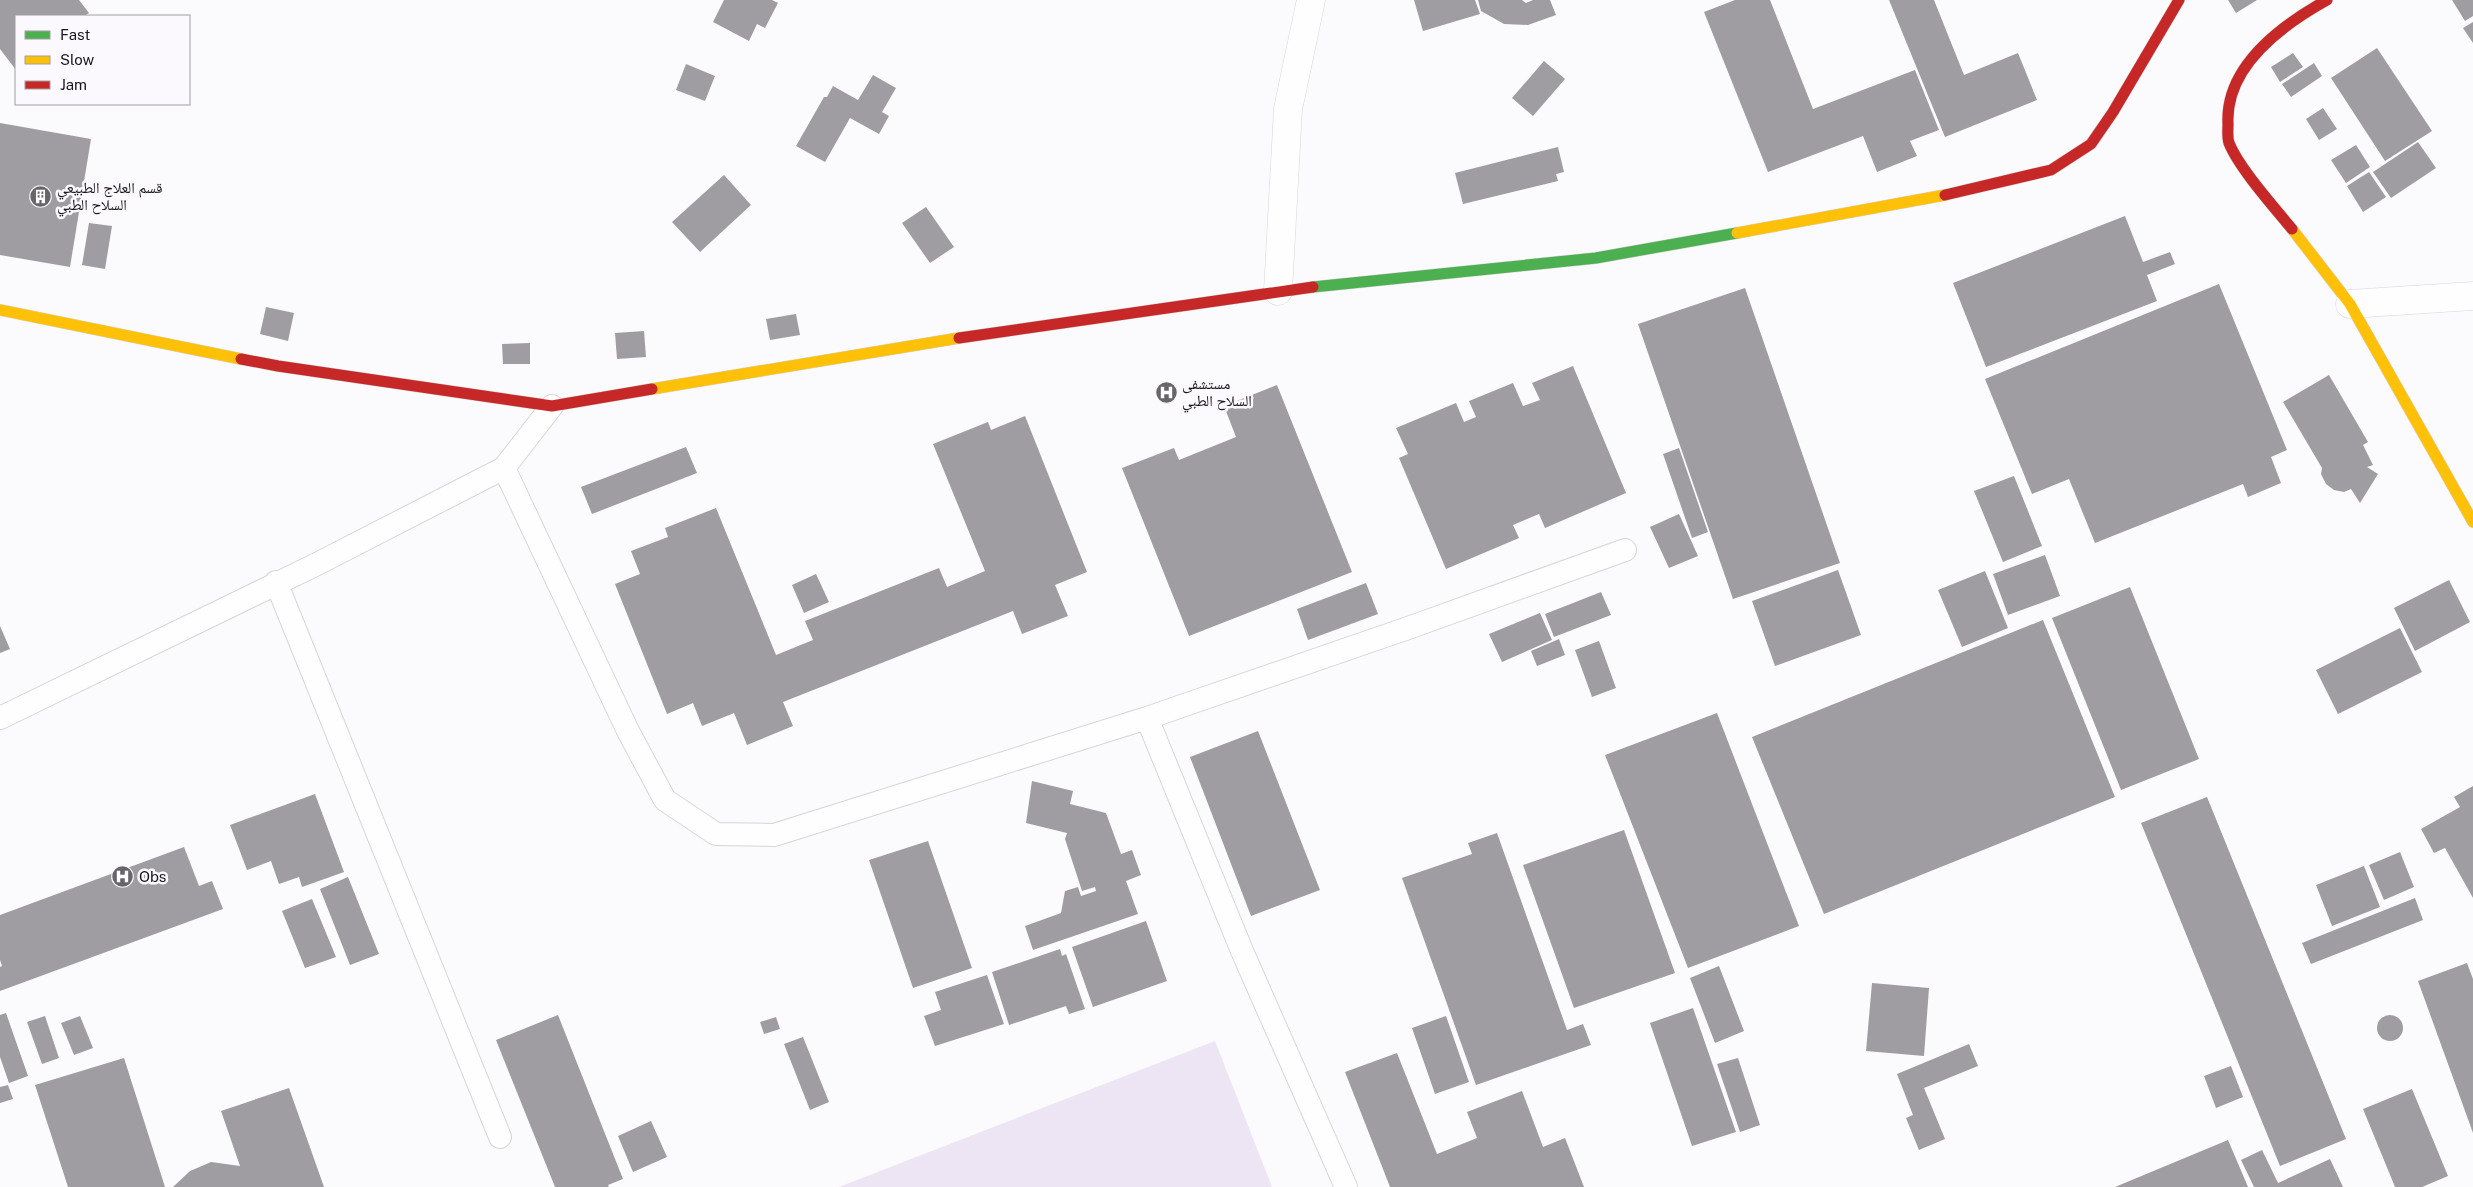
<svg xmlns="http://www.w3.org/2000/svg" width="2473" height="1187" viewBox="0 0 2473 1187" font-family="'Public Sans','Noto Naskh Arabic',sans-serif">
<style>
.green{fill:#ede5f3}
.building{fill:#9f9da1}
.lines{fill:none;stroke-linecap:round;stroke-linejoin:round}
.lane-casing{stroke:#d7d5d9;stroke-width:24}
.street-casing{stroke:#d7d5d9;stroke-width:29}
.fast-casing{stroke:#d7d5d9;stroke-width:12}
.slow-casing{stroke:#d7d5d9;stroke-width:12}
.jam-casing{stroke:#d7d5d9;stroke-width:12}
.lane{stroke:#fefeff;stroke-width:22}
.street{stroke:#fefeff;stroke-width:28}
.fast{stroke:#4caf50;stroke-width:11}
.slow{stroke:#ffc107;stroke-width:11}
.jam{stroke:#c62828;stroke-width:11}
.labels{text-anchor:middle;stroke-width:5;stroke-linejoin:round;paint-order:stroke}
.poi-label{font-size:15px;fill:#19151c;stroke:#fbf9fd;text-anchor:start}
</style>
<rect width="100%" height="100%" fill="#fbfafc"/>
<!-- green -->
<path class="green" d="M1215 1041 1272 1187H839Z"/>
<!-- building -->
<path class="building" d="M0 0H79L89 13 84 16H16V70L0 49Z
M724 0H772L778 3 765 28 757 24 749 41 713 22Z
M1414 0H1475L1480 14 1423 31Z
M1478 0H1522L1526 3 1533 0H1550L1556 15 1528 25 1504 24 1481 11Z
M1735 0H1770L1813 109 1915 70 1939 130 1910 141 1917 156 1877 172 1863 136 1768 172 1704 12Z
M1889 0H1934L1964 75 2018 53 2037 100 1945 137Z
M2228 0H2257L2236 13Z
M2452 0H2473V16L2465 21Z
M2473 22V43L2463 28Z
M2377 48 2432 131 2385 161 2331 78Z
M2293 53 2303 67 2280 82 2271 67Z
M1544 61 1565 79 1533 116 1512 98Z
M2314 63 2322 76 2291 97 2282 84Z
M686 64 715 76 705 101 676 90Z
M873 75 896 88 882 112 889 116 879 134 850 118 825 162 796 146 824 97H827L833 86 858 100Z
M2323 108 2337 129 2319 140 2306 119Z
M0 123 91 139 70 267 0 255Z
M2418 142 2436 168 2391 198 2373 172Z
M2356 145 2370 167 2346 183 2331 160Z
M1558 147 1564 172 1556 174 1558 181 1463 204 1455 173Z
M2369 172 2386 197 2363 212 2347 186Z
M724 175 751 205 700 252 672 222Z
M926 207 954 247 930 263 902 223Z
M2125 216 2143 262 2170 252 2175 264 2147 275 2157 301 1986 367 1953 283Z
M89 223 112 226 105 269 82 265Z
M2219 284 2287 450 2271 457 2281 483 2248 497 2243 484 2095 543 2069 479 2032 494 1985 379Z
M1745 288 1840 563 1733 599 1638 324Z
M266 307 294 313 288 341 260 334Z
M796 314 800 335 770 340 766 319Z
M644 331 646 357 617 359 615 333Z
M530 343V364H503L502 344Z
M1573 366 1626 493 1545 528 1539 514 1513 525 1519 538 1446 569 1399 458 1408 454 1396 428 1456 403 1464 422 1476 417 1469 401 1513 383 1523 406 1540 400 1532 383Z
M2329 375 2368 442 2363 445 2373 465 2367 467 2378 474 2360 503 2351 489 2344 492 2334 490 2326 484 2321 474 2322 468 2283 402Z
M1277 385 1352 572 1189 636 1122 468 1174 448 1179 460 1236 437 1224 406Z
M1025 416 1087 572 1055 585 1068 616 1022 634 1013 611 783 702 793 726 747 745 734 713 702 726 693 703 667 714 615 584 640 574 631 551 668 537 665 528 716 508 776 655 813 640 805 621 939 568 947 587 985 571 933 444 988 422 991 430Z
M686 447 697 473 592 514 581 487Z
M1679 448 1708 532 1692 538 1663 454Z
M2014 476 2042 546 2003 562 1974 491Z
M1679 514 1698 556 1669 568 1650 527Z
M2045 555 2060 596 2008 615 1993 574Z
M1838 570 1861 635 1775 666 1752 601Z
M1985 571 2008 628 1962 647 1938 590Z
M816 574 829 602 804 613 792 585Z
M2449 580 2470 622 2415 651 2394 608Z
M1366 583 1378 614 1308 640 1297 609Z
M2130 587 2199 759 2121 790 2052 618Z
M1601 592 1611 615 1554 637 1545 614Z
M1540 613 1552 640 1502 662 1489 634Z
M2043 620 2115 797 1824 914 1752 737Z
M0 626 10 649 0 653Z
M2400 628 2422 672 2338 714 2316 670Z
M1559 639 1565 655 1537 666 1531 651Z
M1599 641 1616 688 1592 697 1575 650Z
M1717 713 1799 926 1688 968 1605 755Z
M1258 731 1320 890 1251 916 1190 757Z
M1032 781 1073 791 1070 804 1106 813 1121 854 1132 850 1141 875 1126 881 1138 914 1033 950 1025 926 1061 913 1065 891 1078 887 1081 896 1096 891 1095 887 1082 891 1065 839 1067 833 1026 823Z
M2473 786V898L2445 848 2434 853 2421 829 2460 807 2454 797Z
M315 794 344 872 302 887 299 877 279 884 271 861 247 870 230 825Z
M2207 797 2346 1139 2280 1166 2141 823Z
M1624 830 1675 973 1574 1008 1523 865Z
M1497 833 1567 1030 1583 1024 1591 1045 1476 1085 1402 878 1472 854 1468 843Z
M928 841 972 968 913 988 869 860Z
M184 847 199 886 212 881 223 909 0 991V967L2 966 0 960V915Z
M2400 852 2414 887 2384 900 2369 865Z
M2364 866 2380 907 2332 926 2316 885Z
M348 877 379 954 350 965 320 889Z
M2415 898 2423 920 2311 964 2302 943Z
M312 899 336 957 305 968 282 911Z
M1146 921 1167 981 1093 1007 1072 947Z
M1060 949 1062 956 1066 954 1085 1009 1069 1014 1066 1006 1009 1025 992 972Z
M2467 963 2473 979V1133L2418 981Z
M1719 966 1744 1031 1715 1043 1690 978Z
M987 975 1004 1024 935 1046 924 1016 941 1010 935 992Z
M1872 983 1929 988 1924 1056 1866 1051Z
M1693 1008 1736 1132 1692 1146 1650 1023Z
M6 1013 28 1076 9 1083 0 1057V1015Z
M558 1015 623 1179 608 1185 609 1187H555L496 1040Z
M2377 1028a13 13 0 1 1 26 0a13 13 0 1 1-26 0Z
M45 1016 59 1058 42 1064 27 1022Z
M80 1016 93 1048 74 1055 61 1023Z
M1446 1016 1469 1082 1435 1094 1412 1028Z
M776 1017 780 1029 764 1034 760 1022Z
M803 1037 829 1102 810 1110 784 1044Z
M1969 1044 1978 1066 1924 1088 1945 1139 1919 1150 1906 1118 1913 1115 1897 1074Z
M1397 1053 1437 1154 1477 1138 1467 1112 1522 1091 1543 1147 1565 1138 1584 1187H1390L1345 1072Z
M124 1058 165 1187H68L35 1085Z
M1738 1058 1760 1125 1740 1132 1717 1064Z
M2231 1066 2243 1097 2216 1108 2204 1076Z
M8 1085 13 1099 0 1103V1087Z
M289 1088 324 1187H173L190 1171 211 1162 240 1166 221 1111Z
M2412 1089 2448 1176 2422 1187H2395L2363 1109Z
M651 1121 667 1157 633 1172 618 1136Z
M2228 1140 2248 1187H2115Z
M2262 1150 2278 1183 2330 1159 2343 1187H2254L2241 1160Z"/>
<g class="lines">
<defs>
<path id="lane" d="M504 468 628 731 665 800 716 834 774 835 1147 718 1411 627 1625 550
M276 582 500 1137
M0 718 317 564 504 468 552 406
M1147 718 1242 951 1346 1187"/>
<path id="street" d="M1278 291 1288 109 1311 0
M2350 304 2473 296"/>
<path id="fast" d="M1313 287 1596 258 1737 233"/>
<path id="slow" d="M2292 229 2350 304 2473 522
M1737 233 1945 195
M0 310 241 359
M652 389 959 338"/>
<path id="jam" d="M1945 195 2051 170 2091 144 2113 112 2179 0
M2292 229C2274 207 2239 168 2229 143 2227 137 2228 130 2228 124 2225 67 2282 25 2327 0
M959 338 1313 287
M241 359 278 366 552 406 652 389"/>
</defs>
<!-- lane casing -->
<use href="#lane" class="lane-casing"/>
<!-- street casing -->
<use href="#street" class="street-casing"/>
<!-- fast casing -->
<use href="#fast" class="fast-casing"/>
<!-- slow casing -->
<use href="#slow" class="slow-casing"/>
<!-- jam casing -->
<use href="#jam" class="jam-casing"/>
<!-- lane -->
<use href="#lane" class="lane"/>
<!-- street -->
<use href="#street" class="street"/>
<!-- fast -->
<use href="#fast" class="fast"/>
<!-- slow -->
<use href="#slow" class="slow"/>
<!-- jam -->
<use href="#jam" class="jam"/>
</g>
<!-- icons -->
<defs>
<symbol id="building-disc" viewBox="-11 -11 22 22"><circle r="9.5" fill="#68656a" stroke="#fbf9fd"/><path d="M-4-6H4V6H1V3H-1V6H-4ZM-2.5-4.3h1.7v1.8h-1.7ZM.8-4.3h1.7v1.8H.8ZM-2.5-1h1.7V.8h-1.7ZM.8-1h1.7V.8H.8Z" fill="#fff"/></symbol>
<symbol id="hospital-disc" viewBox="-11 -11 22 22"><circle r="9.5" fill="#68656a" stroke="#fbf9fd"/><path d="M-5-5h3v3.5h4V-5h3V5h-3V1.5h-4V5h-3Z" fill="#fff"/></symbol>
</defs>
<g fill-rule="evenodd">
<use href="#building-disc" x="28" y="184" width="25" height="25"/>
<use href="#hospital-disc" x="1154" y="380" width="25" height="25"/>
<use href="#hospital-disc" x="110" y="864" width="25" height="25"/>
</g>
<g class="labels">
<!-- poi labels -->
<g class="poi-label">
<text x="57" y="193">قسم العلاج الطبيعي<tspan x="57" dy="17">السلاح الطبي</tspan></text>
<text x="1182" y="389">مستشفى<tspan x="1182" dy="17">السلاح الطبي</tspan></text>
<text x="139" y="882">Obs</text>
</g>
</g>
<!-- legend -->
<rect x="15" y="15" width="175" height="90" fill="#fbf9fd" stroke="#a19ea3"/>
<rect x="25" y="31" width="25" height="8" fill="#4caf50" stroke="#a19ea3"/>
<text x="60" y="40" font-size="15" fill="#19151c">Fast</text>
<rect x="25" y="56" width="25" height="8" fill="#ffc107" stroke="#a19ea3"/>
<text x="60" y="65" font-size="15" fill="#19151c">Slow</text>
<rect x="25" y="81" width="25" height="8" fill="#c62828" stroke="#a19ea3"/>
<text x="60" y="90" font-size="15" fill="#19151c">Jam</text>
</svg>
